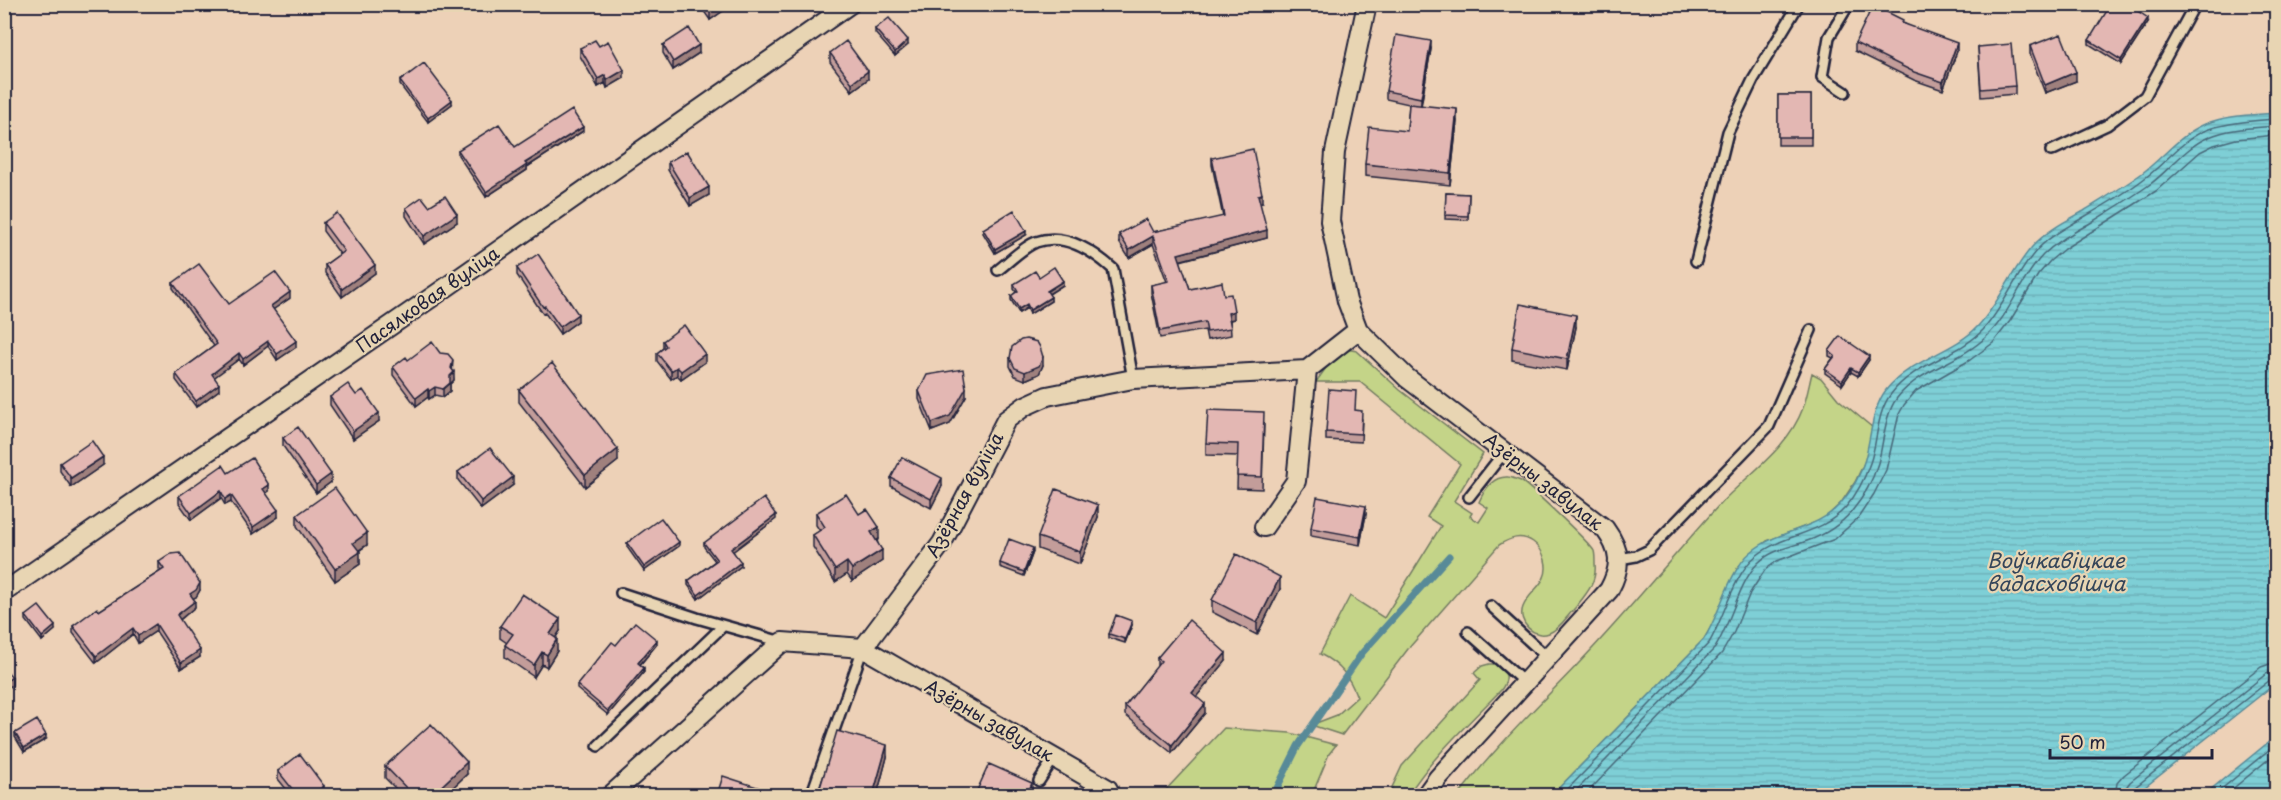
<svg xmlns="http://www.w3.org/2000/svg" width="2281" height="800" viewBox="0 0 2281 800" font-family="'Playpen Sans',sans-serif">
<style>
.grass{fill:#c4d488;stroke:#737b62;stroke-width:1.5}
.water{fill:url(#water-rules);stroke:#598a98;stroke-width:1.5}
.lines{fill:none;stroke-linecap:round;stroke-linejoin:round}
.shore{stroke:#476779;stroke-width:1.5}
.stream{stroke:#598a98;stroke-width:7}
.service-casing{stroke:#22223b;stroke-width:14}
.minor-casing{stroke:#22223b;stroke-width:22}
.service{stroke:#e8d5b3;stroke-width:9}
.minor{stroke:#e8d5b3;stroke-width:18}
.wall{fill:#c39d9a;stroke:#22223b;stroke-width:1.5}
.shaded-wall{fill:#9f807d;stroke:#22223b;stroke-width:1.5}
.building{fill:#e3b7b3;stroke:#22223b;stroke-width:1.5}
.labels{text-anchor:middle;stroke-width:4.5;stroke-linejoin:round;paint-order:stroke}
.street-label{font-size:18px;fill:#22223b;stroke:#e8d5b3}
.water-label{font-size:20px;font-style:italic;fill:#34455a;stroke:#e8d5b3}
</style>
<defs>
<pattern id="water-rules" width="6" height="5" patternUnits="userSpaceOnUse" patternTransform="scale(1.5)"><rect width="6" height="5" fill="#7ecfd6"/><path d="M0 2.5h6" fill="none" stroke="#6db1b9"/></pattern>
</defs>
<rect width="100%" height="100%" fill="#edd1b7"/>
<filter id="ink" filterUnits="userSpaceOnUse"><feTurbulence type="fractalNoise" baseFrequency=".0167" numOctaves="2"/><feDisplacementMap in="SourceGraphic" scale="12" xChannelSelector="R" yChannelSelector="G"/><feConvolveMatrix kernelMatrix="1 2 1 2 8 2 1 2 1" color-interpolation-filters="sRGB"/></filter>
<g filter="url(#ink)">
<!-- grass -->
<path class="grass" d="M1346 349 1357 351 1400 390 1483 454 1454 501 1472 513 1470 516 1479 522 1488 508 1479 502C1484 490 1493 476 1508 477 1511 477 1518 480 1521 481 1529 486 1590 543 1594 551 1595 554 1595 560 1595 564 1597 583 1586 594 1575 608 1568 615 1559 630 1549 633 1534 639 1517 622 1523 607 1530 589 1551 583 1545 560 1543 552 1540 547 1533 542 1521 534 1510 538 1499 545L1408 649 1342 735 1311 725 1337 715 1357 697C1349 676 1341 665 1320 654L1350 596 1384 618 1441 526 1427 517 1460 464 1360 382H1316L1337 352Z
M1812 373 1821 378 1838 399 1873 428 1865 461 1855 482 1841 503 1824 519 1767 541 1738 567 1714 622 1704 639 1552 795 1458 796C1494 748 1537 707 1578 664 1627 613 1672 557 1720 504 1748 474 1788 449 1803 408 1807 397 1809 385 1812 373Z
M1489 664H1496C1508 671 1509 679 1501 690 1468 724 1433 756 1408 795L1388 796 1402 766 1480 680 1474 673 1482 666Z
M1224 728 1290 733 1336 745 1329 754 1312 795H1161Z"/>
<!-- water -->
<path class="water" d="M2276 113V683L2135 795H1552L1704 639C1720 614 1729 570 1751 552 1778 529 1817 531 1841 503 1851 491 1861 474 1865 459 1871 437 1872 408 1886 390 1912 358 1953 353 1978 326 2000 302 2011 271 2032 247 2046 231 2066 221 2084 211 2103 199 2123 187 2141 174 2163 158 2179 135 2205 124 2227 115 2253 115 2276 113Z
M2276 736V795H2204Z"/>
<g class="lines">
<!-- shore -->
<path class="shore" d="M1561 796 1709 643C1724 618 1734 573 1756 556 1784 533 1820 536 1846 507 1856 495 1865 478 1870 463 1878 442 1876 413 1891 394 1914 363 1957 357 1983 330 2005 306 2015 275 2036 251 2049 236 2068 227 2084 217 2105 205 2126 193 2145 178 2167 162 2183 138 2209 129 2231 122 2254 121 2276 119
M1571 796 1715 648C1731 623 1739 582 1758 563 1771 550 1790 547 1807 541 1825 535 1840 525 1852 511 1863 498 1873 480 1878 463 1884 443 1884 415 1897 398 1920 369 1960 362 1986 337 2011 314 2020 279 2043 255 2057 241 2075 232 2092 222 2111 210 2131 198 2149 185 2170 170 2185 147 2209 137 2230 128 2255 128 2276 126
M1584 796 1722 653 1734 632 1750 593 1765 570 1777 561 1835 539 1858 518 1874 494 1886 470 1899 414 1904 405 1916 391 1970 360 1993 343 2010 321 2038 275 2050 261 2064 249 2156 191 2200 152 2214 145 2236 139 2276 135
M2115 796 2117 783 2124 775 2261 667 2276 662
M2124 796 2125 789 2130 782 2266 674 2276 671
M2132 796 2134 788 2270 680 2276 679
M2213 796 2276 744
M2224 796 2276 753"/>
<!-- stream -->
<path class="stream" d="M1273 796 1298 746 1362 653 1449 556"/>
<defs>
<path id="service" d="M1845 92 1822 77 1829 37 1849 4
M2051 151 2107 125 2145 96 2195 4
M1696 261 1728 132 1753 80 1799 4
M998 270C1010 261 1023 247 1036 242 1064 232 1093 251 1113 269L1133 379
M1469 497 1505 451
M1619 559 1636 556 1649 550 1769 426 1811 330
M621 593 697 618 782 642
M1491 606 1548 658
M1468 632 1525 683
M598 746 723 626
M1039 781 1054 758
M811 796 863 648"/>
<path id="minor" d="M1367 4 1335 152 1330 221 1347 301 1358 330 1407 378 1605 529C1621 551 1622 566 1609 590L1438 778 1425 796
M1264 527 1296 481 1307 370
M4 592 438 293 850 4
M863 648 1108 789 1105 796
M610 796 782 642 863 648 942 543 1006 420 1025 406 1047 396 1133 379 1307 370 1358 330"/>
</defs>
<!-- service casing -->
<use href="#service" class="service-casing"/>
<!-- minor casing -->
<use href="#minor" class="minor-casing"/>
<!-- service -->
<use href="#service" class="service"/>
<!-- minor -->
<use href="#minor" class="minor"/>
</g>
<!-- wall -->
<path class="wall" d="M699 4H733L710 20Z
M2148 22 2121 64 2089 44V40Z
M1903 23 1957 51 1943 90 1914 80 1855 51V43Z
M875 29 908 45 895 56 875 33Z
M663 45 699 53 673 70 663 53Z
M599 46 624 78 607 88 605 83 598 87 580 56V48Z
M2030 46 2076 81 2045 93 2030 54Z
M1978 47 2015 86V94L1981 97Z
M1431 49 1421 105 1457 121 1450 185 1365 176V164L1407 131 1409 104 1386 99V91Z
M830 53 868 79 852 91 830 62Z
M400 81 452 104 428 122 400 85Z
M1778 95H1811V145H1778Z
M583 131 527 167V170L486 197 458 155V150L515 147Z
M1212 158 1262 202H1259L1267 238 1180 261 1190 289 1224 295 1234 319 1230 320 1231 335 1207 340 1205 330 1160 338 1151 293V285L1167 282 1153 244 1129 258 1119 242V234L1153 232 1223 217 1212 165Z
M668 162 709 195 690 206 668 170Z
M1446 193 1469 194 1468 220 1445 219Z
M429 206 457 222 424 244 406 216V208Z
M323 223 375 273 342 297 325 273V265L340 254 323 231Z
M983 229 1026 235 995 253 983 233Z
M517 268 578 321 560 334 545 313 543 314 517 275Z
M1039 277 1063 285 1049 294 1051 301 1030 314 1027 308 1019 313 1011 300V296L1016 292 1014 289V284Z
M173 283 229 304 290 298 273 309 296 347 277 360 268 346 243 365 239 359 214 377 219 390 196 407 176 380V374L214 346 173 288Z
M1576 327 1567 370 1512 360V348Z
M663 341 705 362 681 379 677 375 671 379 657 361V353L663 348Z
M1829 351 1869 360 1858 376 1851 372 1842 385 1825 373V369L1833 358 1829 356Z
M1010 358 1043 365 1039 374 1025 380 1015 376 1010 366Z
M408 360 452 370 454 380 450 384V391L443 397 435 395 429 399 428 397 416 406 393 375V367Z
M519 390 618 461 585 487 519 402Z
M919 391 966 396 950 424 932 431 919 399Z
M356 395 379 421 353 439 330 405V397Z
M1356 411 1362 419 1361 442 1326 440V432Z
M1264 424 1262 489 1237 488 1238 456 1206 455V443Z
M283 438 331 482 316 493 283 446Z
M60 463 103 465 71 487 60 471Z
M458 472 513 485 481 509 458 480Z
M228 473 269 491 266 493 278 517 253 534 231 502 225 505 221 498 191 520 179 503V496Z
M891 478 942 486 931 508 891 486Z
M816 513 859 514 879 539 877 540 882 561 852 581 847 574 835 582 813 547V535L820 531 816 525Z
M1366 514 1360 545 1311 536V528Z
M297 515 367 545 359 551 360 564 335 581 297 526Z
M1098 517 1080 564 1038 549V537Z
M776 519 733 551 741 566 698 599 688 585V581L715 561 704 547V543Z
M627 543 679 546 644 571 627 547Z
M1033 552 1024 576 1000 567V563Z
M159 562 200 590 196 597 193 598 195 607 180 620 200 657 181 669 156 631 138 643 133 634 96 663 73 633V626L99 611 161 571 159 569Z
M1280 589 1257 635 1212 612V600Z
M26 616 55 630 42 641 26 620Z
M1132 625 1125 643 1109 638V634Z
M500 626 560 631 555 638 557 651 547 667 542 664 534 677 505 657V645L507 643 500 638Z
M657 644 640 665 644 672 608 715 577 689V685L616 645Z
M1157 658 1226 661 1196 697 1205 713 1172 753 1125 715V706L1157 667Z
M15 733 46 739 24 752 15 737Z
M887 757 877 795H819V791Z
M385 766 467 774 445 795H402L385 778Z
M278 771 324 794 323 795H291L278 779Z"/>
<!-- shaded-wall -->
<path class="shaded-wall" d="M716 4H733L710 20V9Z
M2148 18V22L2121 64V60Z
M908 40V45L895 56V52Z
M1431 41V49L1421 106V98Z
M1957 43V51L1943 90V82Z
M699 45V53L673 70V62Z
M624 70V78L607 88V80Z
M868 71V79L852 91V83Z
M2076 72V81L2045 93V85Z
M605 75V83L598 87V79Z
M452 100V104L428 122V118Z
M1457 109V121L1450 185V173Z
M583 127V131L527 167V170L486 197V192L525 163Z
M709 187V195L690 206V198Z
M1262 194V202L1258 203V195Z
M457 214V222L424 244V236Z
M1267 230V238L1178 261V254Z
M1026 231V235L995 253V249Z
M1153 236V244L1129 258V250Z
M375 265V273L342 297V289Z
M1063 281V285L1047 295V291Z
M290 292V298L271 311V306Z
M1051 297V301L1030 314V310Z
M1027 304V308L1019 313V309Z
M1234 311V319L1228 320V313Z
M578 314V321L560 334V327Z
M1576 315V327L1567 370V359Z
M268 341V346L243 365V359Z
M296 341V347L277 360V354Z
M239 353V359L212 379V374Z
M705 354V362L681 379V371Z
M1869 356V360L1858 376V372Z
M1043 357V365L1039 374 1025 380V372Z
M453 360 452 375 454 372V380L450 384V391L443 397V389L451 368Z
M677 367V375L671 379V371Z
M1851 368V372L1842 385V381Z
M219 384V390L196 407V401Z
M435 387V395L429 399V391Z
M966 388V396L950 424 932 431V423Z
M428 389V397L416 406V398Z
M379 413V421L353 439V431Z
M618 449V461L585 487V475Z
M103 457V465L71 487V478Z
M331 474V482L316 493V485Z
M513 477V485L481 509V501Z
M942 478V486L931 508V499Z
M269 485V491L263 495V489Z
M221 491V498L191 520V513Z
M231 495V502L225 505V499Z
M1098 505V517L1080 564V552Z
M1366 506V514L1360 545V537Z
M278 510V517L253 534V527Z
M776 515V519L731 553V549Z
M879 527V539L871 544V532Z
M367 533V545L353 554V543Z
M679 542V546L644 571V567Z
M1033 548V552L1024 576V572Z
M882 550V561L852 581V569Z
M360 552V564L335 581V569Z
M741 562V566L698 599V595Z
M847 562V574L835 582V570Z
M1280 577V589L1257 635V623Z
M200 583V590L196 597 190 600V594Z
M195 601V607L177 622V615Z
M560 619V631L550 646V634Z
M1132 621V625L1125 643V639Z
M156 624V631L138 643V636Z
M55 626V630L42 641V637Z
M133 628V634L96 663V656Z
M557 639V651L547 667V655Z
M657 640V644L638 667V663Z
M200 650V657L181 669V663Z
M542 652V664L534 677V665Z
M1226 653V661L1192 702V693Z
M644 668V672L608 715V711Z
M12 677V685L4 691V683Z
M1205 704V713L1172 753V745Z
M46 735V739L24 752V748Z
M887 745V757L877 795H873Z
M467 762V774L445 795H432Z
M1032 783V795H1027Z
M324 786V794L323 795H312Z"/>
<!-- building -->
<path class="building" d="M707 4H716L710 9Z
M2111 4H2127L2148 18 2121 60 2089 40Z
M1873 5 1903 20 1902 23 1957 43 1943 82 1914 72 1855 43Z
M889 18 908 40 895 52 875 29Z
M689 28 699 45 673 62 663 45Z
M2061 34 2076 72 2045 85 2030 46Z
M1396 35 1431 41 1421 98 1386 91Z
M595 40 599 46 608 41 624 70 607 80 605 75 598 79 580 48Z
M846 41 868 71 852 83 830 53Z
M2011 44 2015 86 1981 89 1978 47Z
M424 63 452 100 428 118 400 81Z
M1778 95H1811V137H1778Z
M1409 104 1457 109 1450 173 1365 164 1369 127 1407 131Z
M572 110 583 127 525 163 527 165 486 192 458 150 499 124 515 147Z
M1253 149 1262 194 1258 195 1267 230 1178 254 1190 289 1222 282 1224 295 1231 294 1234 311 1228 313 1231 328 1207 332 1205 322 1160 331 1151 285 1169 281 1153 236 1129 250 1119 234 1146 219 1153 232 1224 216 1212 158Z
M687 151 709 187 690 198 668 162Z
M1446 193 1469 194 1468 216 1445 215Z
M445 196 457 214 424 236 406 208 422 197 429 206Z
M1014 210 1026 231 995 249 983 229Z
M337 213 375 265 342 289 325 265 344 251 323 223Z
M538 254 578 314 560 327 545 306 543 307 517 268Z
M199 264 229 304 275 272 290 292 271 306 296 341 277 354 268 341 243 359 239 353 212 374 219 384 196 401 176 374 217 344 173 283Z
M1054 267 1063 281 1047 291 1051 297 1030 310 1027 304 1019 309 1011 296 1018 291 1014 284 1035 271 1039 277Z
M1520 304 1576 315 1567 359 1512 348Z
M684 325 705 354 681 371 677 367 671 371 657 353 666 346 663 341Z
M1840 336 1869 356 1858 372 1851 368 1842 381 1825 369 1835 356 1829 351Z
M1026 339 1037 342 1040 347 1043 357 1039 366 1025 372 1015 368 1010 358 1012 347 1021 340Z
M432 342 440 353 448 354 453 360 451 368 454 372 450 376V383L443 389 435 387 429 391 428 389 416 398 393 367 406 357 408 360Z
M552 363 618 449 585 475 519 390Z
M963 369 966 388 950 416 932 423 919 391 927 375Z
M348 384 356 395 363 390 379 413 353 431 330 397Z
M1329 389 1356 391 1355 410 1362 411 1361 434 1326 432Z
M1208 410 1264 412 1262 477 1237 476 1238 444 1206 443Z
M298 427 331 474 316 485 283 438Z
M92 441 103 457 71 478 60 463Z
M490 448 513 477 481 501 458 472Z
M902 457 942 478 931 499 891 478Z
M252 458 269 485 263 489 278 510 253 527 231 495 225 499 221 491 191 513 179 496 223 465 228 473Z
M335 488 367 533 353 543 360 552 335 569 297 515Z
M1056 489 1098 505 1080 552 1038 537Z
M846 494 859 514 867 509 879 527 871 532 882 550 852 569 847 562 835 570 813 535 825 527 816 513Z
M1317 497 1366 506 1360 537 1311 528Z
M764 498 776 515 731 549 741 562 698 595 688 581 717 560 704 543Z
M661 518 679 542 644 567 627 543Z
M1009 539 1033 548 1024 572 1000 563Z
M180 553 200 583 196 590 190 594 195 601 177 615 200 650 181 663 156 624 138 636 133 628 96 656 73 626 97 608 99 611 164 569 159 562 171 554Z
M1236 554 1280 577 1257 623 1212 600Z
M522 594 560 619 550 634 557 639 547 655 542 652 534 665 505 645 513 634 500 626Z
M39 606 55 626 42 637 26 616Z
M1116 615 1132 621 1125 639 1109 634Z
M1189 620 1226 653 1192 693 1205 704 1172 745 1125 706 1161 661 1157 658Z
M635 622 657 640 638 663 644 668 608 711 577 685 612 642 616 645Z
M4 668 12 677 4 683Z
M37 720 46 735 24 748 15 733Z
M431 724 467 762 432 795H413L385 766Z
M837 731 887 745 873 795H836L819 791Z
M300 754 324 786 312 795H297L278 771Z
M989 764 1032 783 1027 795H975Z
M723 776 782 795H717Z"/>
</g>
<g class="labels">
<!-- street labels -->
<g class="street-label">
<text transform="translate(428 300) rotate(-35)" y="6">Пасялковая вуліца</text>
<text transform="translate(1543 482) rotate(38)" y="6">Азёрны завулак</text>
<text transform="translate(965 495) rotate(-61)" y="6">Азёрная вуліца</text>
<text transform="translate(989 721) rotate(30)" y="6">Азёрны завулак</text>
</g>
<!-- water labels -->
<g class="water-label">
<text x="2056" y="568">Воўчкавіцкае<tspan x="2056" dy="23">вадасховішча</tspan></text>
</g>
</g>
<!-- margin -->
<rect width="2281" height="800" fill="none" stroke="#e8d5b3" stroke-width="24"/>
<rect x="12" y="12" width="2257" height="776" fill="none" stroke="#22223b" stroke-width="2" filter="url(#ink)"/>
<!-- scale -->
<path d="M2050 749v9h162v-9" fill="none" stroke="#22223b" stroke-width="3"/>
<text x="2059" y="749" font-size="18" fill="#22223b" stroke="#e8d5b3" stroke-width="4.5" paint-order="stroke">50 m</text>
</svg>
